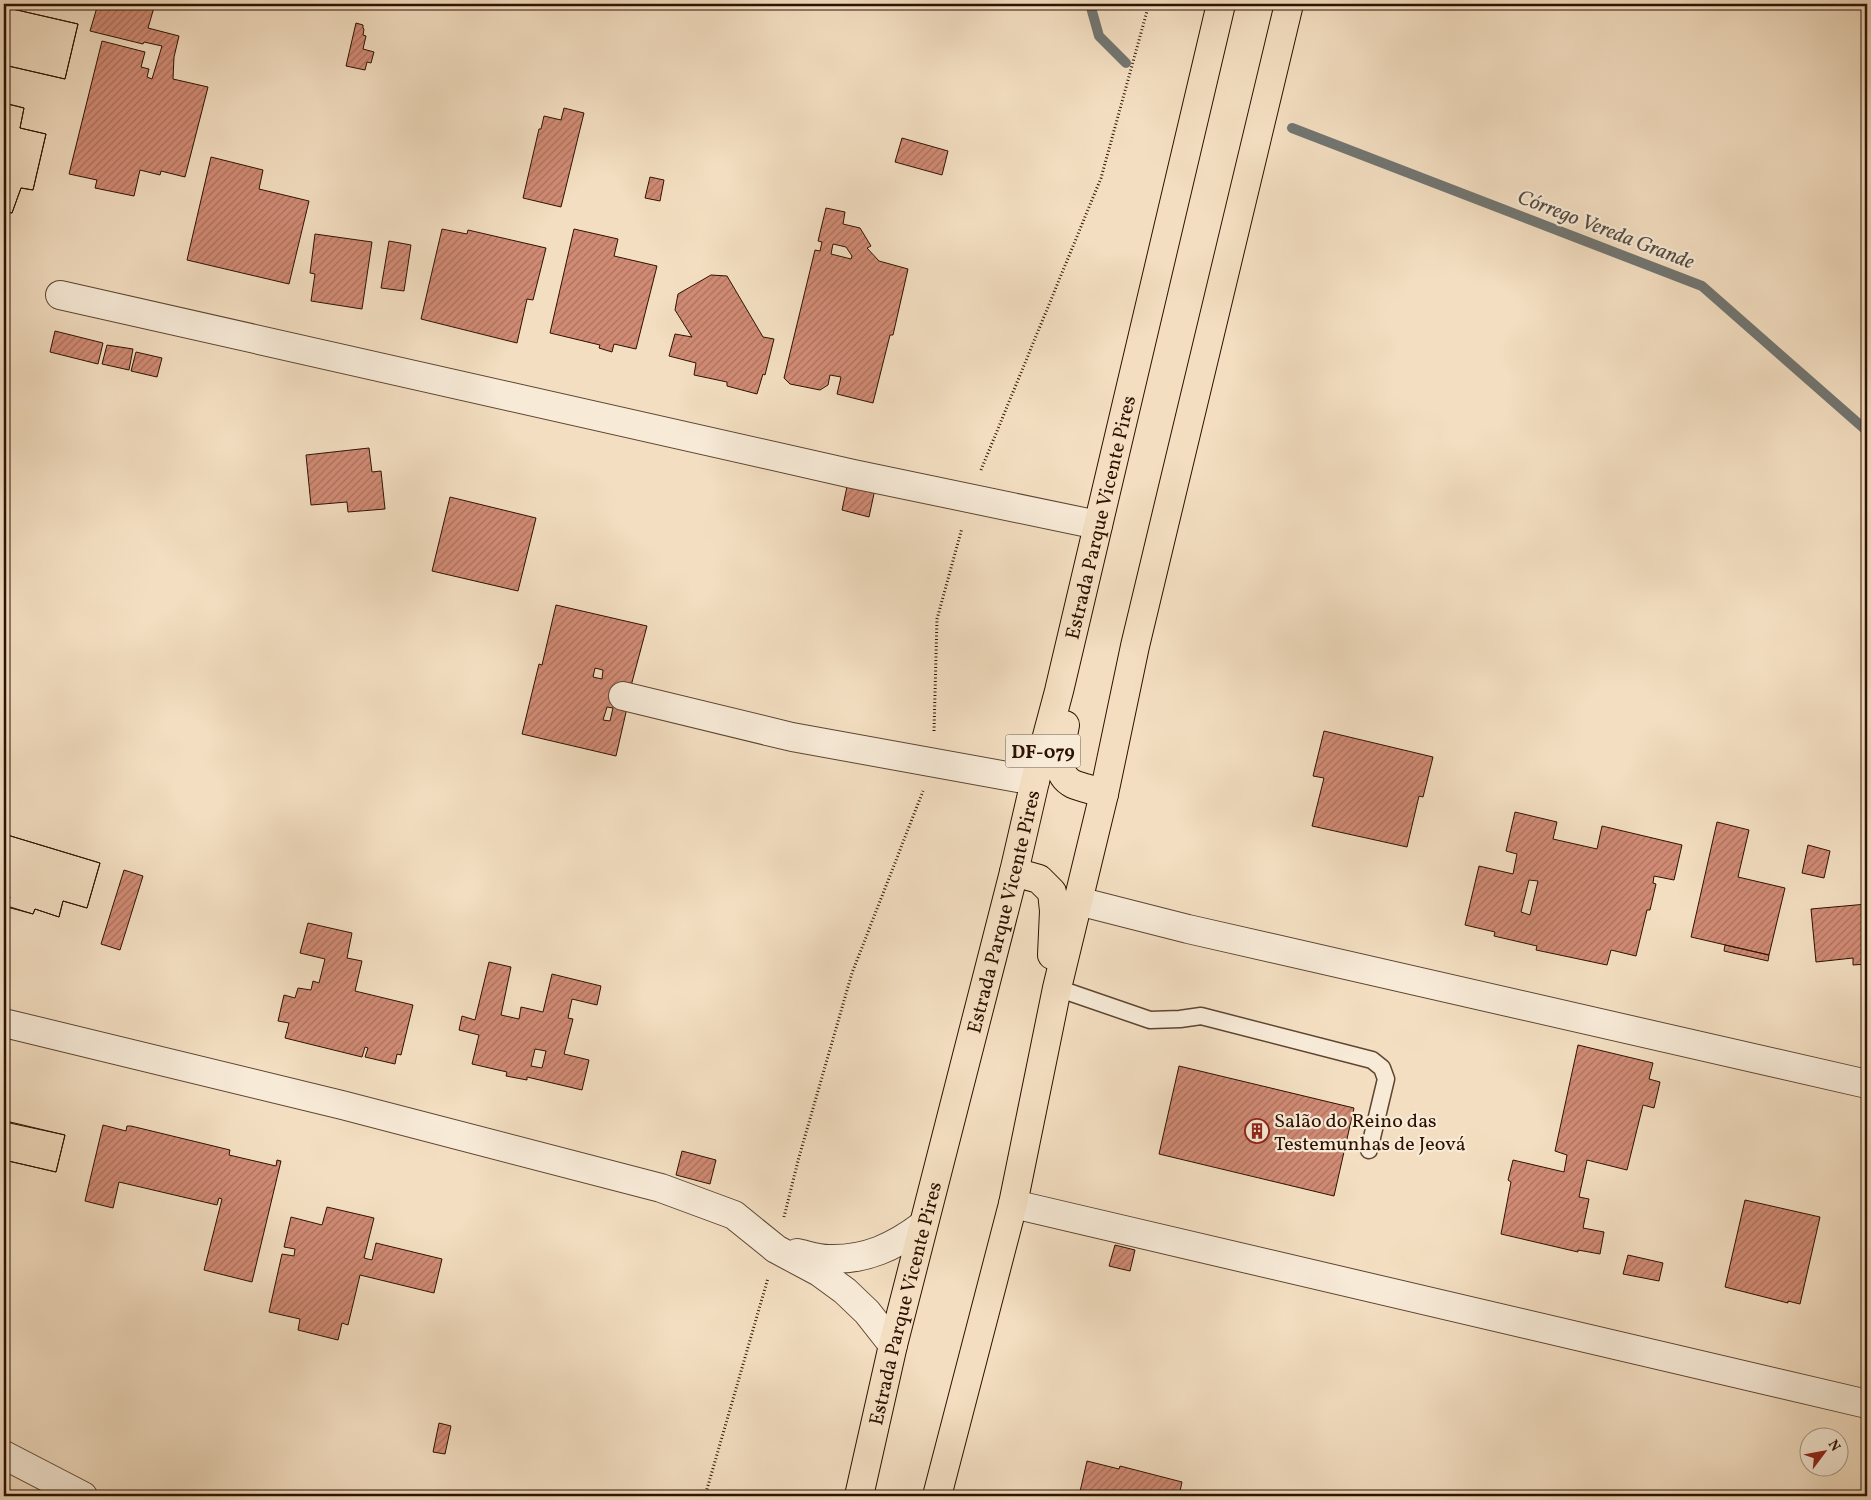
<svg xmlns="http://www.w3.org/2000/svg" width="1871" height="1500" viewBox="0 0 1871 1500" font-family="Vollkorn,serif">
<style>
.lines{fill:none;stroke-linecap:round;stroke-linejoin:round}
.stream{stroke:#727672;stroke-width:10}
.building{fill:url(#building-hatch);stroke:#2d1201;fill-rule:evenodd}
.lane-casing{stroke:#5e4531;stroke-width:19}
.street-casing{stroke:#5e4531;stroke-width:30}
.primary-casing{stroke:#2d1201;stroke-width:30}
.path{stroke:#2d1201;stroke-width:3;stroke-dasharray:1 2.5;stroke-linecap:butt}
.lane{stroke:#f7ead7;stroke-width:16}
.street{stroke:#f7ead7;stroke-width:28}
.primary{stroke:#f3dec1;stroke-width:28}
.labels{text-anchor:middle;stroke-width:4.5;stroke-linejoin:round;paint-order:stroke}
.shield{fill:#f7ead7;stroke:#6a5341;stroke-width:1}
.shield-label{font-size:19px;font-weight:bold;fill:#2d1201}
.street-label{font-size:20px;fill:#2d1201;stroke:#f7ead7}
.poi-label{font-size:20px;fill:#2d1201;stroke:#f7ead7;text-anchor:start}
.water-label{font-size:21px;font-style:italic;fill:#554c43;stroke:#f7ead7}
</style>
<defs>
<pattern id="building-hatch" width="6" height="6" patternUnits="userSpaceOnUse" patternTransform="scale(1.25)"><rect width="6" height="6" fill="#d18b75"/><path d="M-1 1l2-2M0 6l6-6M5 7l2-2" fill="none" stroke="#aa705e"/></pattern>
</defs>
<rect width="100%" height="100%" fill="#f3dec1"/>
<filter id="stains"><feTurbulence type="fractalNoise" baseFrequency=".004" numOctaves="4"/><feColorMatrix values="0 0 0 0 .2 0 0 0 0 .09 0 0 0 0 .02 0 0 0 .5 -.17"/></filter>
<radialGradient id="worn" r=".72"><stop offset=".6" stop-color="#630" stop-opacity="0"/><stop offset="1" stop-color="#630" stop-opacity=".3"/></radialGradient>
<g class="lines">
<!-- stream -->
<path class="stream" d="M1090 4 1099 36 1126 63
M1292 128 1702 286 1867 431"/>
</g>
<!-- building -->
<path class="building" d="M98 4H155L148 28 179 36 174 57 173 79 208 87 185 177 161 171 160 175 140 170 134 196 95 188 97 180 69 174 102 41 145 52 141 67 149 69 147 77 152 79 162 46 144 42 143 44 90 31Z
M4 7 78 24 65 79 4 65Z
M4 7 78 24 65 79 4 65Z
M356 23 363 25V28L364 29 363 35 366 36 363 49 374 52 371 63 367 62 365 70 346 66Z
M4 103 24 108 20 128 46 134 33 190 21 188 12 213 4 211Z
M4 103 24 108 20 128 46 134 33 190 21 188 12 213 4 211Z
M564 108 584 113 561 207 523 198 539 129H541L544 116 561 120Z
M902 138 948 151 942 175 895 162Z
M211 157 263 170 259 189 309 201 289 284 187 260Z
M650 177 664 180 660 201 645 198Z
M826 208 845 212 843 224 860 228 871 246 867 248 879 261 908 269 893 335H890L873 403 837 394 841 377 830 375 828 385 820 390 790 384 784 378 815 250 820 251 822 242 818 241ZM833 244 846 247 852 256 851 259 831 254Z
M442 229 467 234 468 230 546 248 533 300 527 299 517 343 421 319Z
M574 229 618 239 614 256 657 266 636 349 614 344 612 352 599 348 600 345 550 333Z
M315 234 372 242 362 309 311 301 315 274 310 273Z
M389 241 411 245 404 291 381 288Z
M711 275 727 276 763 337 774 339 765 375 763 374 757 394 727 386V382L694 375 696 363 669 356 675 334 692 337 675 310 678 294Z
M55 331 103 343 98 364 50 352Z
M107 345 133 349 129 370 102 364Z
M136 352 162 358 157 377 131 371Z
M369 448 372 472 381 471 385 509 348 512 347 502 311 505 306 455Z
M848 482 875 489 869 517 842 510Z
M450 497 536 518 518 591 432 571Z
M556 605 647 626 631 686H632L616 756 522 734 539 664 542 665ZM595 668 603 670 602 679 593 677ZM607 707 613 708 610 721 603 720Z
M1324 731 1433 757 1423 797 1419 796 1407 847 1312 826 1324 778 1313 776Z
M1515 812 1557 822 1553 839 1597 849 1602 826 1682 845 1674 880 1654 876 1653 883 1656 884 1650 910H1647L1636 956 1611 950 1607 965 1536 950 1537 946 1494 936 1495 932 1465 925 1479 866 1513 874 1517 854 1506 851ZM1529 880 1538 881 1530 915 1521 912Z
M1717 822 1749 830 1738 877 1785 888 1769 955 1691 937Z
M4 834 100 863 87 908 63 901 59 917 35 909 33 914 7 906 10 897 4 895Z
M4 834 100 863 87 908 63 901 59 917 35 909 33 914 7 907 10 897 4 895Z
M1808 845 1830 851 1824 878 1802 873Z
M124 870 143 876 120 950 101 944Z
M1867 904V964L1853 965V958L1816 962 1811 909Z
M308 923 352 933 347 958 362 961 355 991 413 1005 401 1055 397 1054 395 1064 365 1057 368 1048 365 1047 362 1057 285 1038 289 1023 278 1021 284 995 295 998 298 988 311 990 313 981 319 983 325 959 300 953Z
M1725 945 1769 955 1768 961 1724 951Z
M489 962 511 967 501 1015 519 1019 521 1007 543 1012 552 974 601 986 597 1005 572 999 568 1018 573 1019 564 1054 589 1060 582 1090 527 1077V1080L506 1076 507 1072 472 1064 479 1035 459 1030 462 1016 475 1020ZM535 1049 546 1051 542 1068 531 1066Z
M1578 1045 1653 1063 1649 1079 1660 1082 1654 1108 1643 1105 1627 1170 1587 1160 1579 1197 1589 1199 1583 1228 1604 1232 1600 1254 1578 1250V1252L1501 1234 1511 1182 1508 1180 1513 1160 1564 1172 1567 1155 1555 1151Z
M1179 1066 1354 1108 1334 1196 1159 1154Z
M4 1108 8 1109 5 1122 65 1135 56 1172 4 1160Z
M4 1108 8 1109 6 1121 65 1135 56 1172 4 1160Z
M103 1125 126 1131 127 1126H131L230 1150 229 1155 276 1166 277 1160 281 1161 252 1282 204 1270 222 1199 219 1198 217 1205 119 1182 113 1208 85 1201Z
M682 1151 716 1160 710 1184 676 1175Z
M1745 1200 1820 1217 1800 1304 1788 1301V1303L1725 1287Z
M327 1207 374 1218 364 1258 372 1260 376 1243 442 1259 434 1293 360 1275 348 1325 342 1323 338 1340 298 1330 300 1319 269 1312 282 1254 294 1256 295 1249 284 1247 291 1217 322 1225Z
M1115 1245 1135 1250 1130 1271 1109 1266Z
M1628 1255 1663 1263 1659 1281 1623 1274Z
M439 1423 451 1426 445 1454 433 1452Z
M1087 1461 1119 1469 1120 1466 1182 1482 1179 1496H1079Z"/>
<g class="lines">
<defs>
<path id="lane" d="M1057 988 1150 1020 1180 1019 1201 1016 1372 1060 1382 1068 1386 1079 1369 1150"/>
<path id="street" d="M60 295 853 474 1098 525
M623 696 792 737 1035 781
M1078 901 1188 929 1867 1084
M4 1023 342 1105 661 1188 734 1215 776 1249 819 1272 845 1291 867 1312 893 1345
M1013 1204 1867 1404
M797 1253C807 1255 818 1259 829 1259 866 1260 894 1247 923 1225
M4 1455 83 1496"/>
<g id="primary">
<path d="M1065 725C1062 743 1051 773 1073 784 1083 788 1094 790 1104 794"/>
<path d="M1014 872 1039 879 1052 892 1054 911 1052 955"/>
<path id="s1" d="M859 1496 893 1345 1014 872 1035 781 1059 691 1221 4"/>
<path d="M937 1496 1013 1204 1057 988 1104 794 1135 646 1289 4"/>
</g>
</defs>
<!-- lane casing -->
<use href="#lane" class="lane-casing"/>
<!-- street casing -->
<use href="#street" class="street-casing"/>
<!-- primary casing -->
<use href="#primary" class="primary-casing"/>
<!-- path -->
<path class="path" d="M981 470 1101 178 1149 4
M934 731 937 619 962 528
M784 1217 799 1157 852 973 923 791
M705 1496 768 1278"/>
<!-- lane -->
<use href="#lane" class="lane"/>
<!-- street -->
<use href="#street" class="street"/>
<!-- primary -->
<use href="#primary" class="primary"/>
</g>
<!-- icons -->
<defs>
<symbol id="building-ring" viewBox="-11 -11 22 22"><circle r="9.5" fill="#f7ead7" stroke="#8f2418" stroke-width="1.5"/><path d="M-4-6H4V6H1V3H-1V6H-4ZM-2.5-4.3h1.7v1.8h-1.7ZM.8-4.3h1.7v1.8H.8ZM-2.5-1h1.7V.8h-1.7ZM.8-1h1.7V.8H.8Z" fill="#8f2418"/></symbol>
</defs>
<g fill-rule="evenodd">
<use href="#building-ring" x="1243" y="1117" width="28" height="28"/>
</g>
<g class="labels">
<!-- shield labels -->
<rect class="shield" x="1005.5" y="734.5" width="75" height="33" rx="4"/>
<g class="shield-label">
<text x="1043" y="758">DF-079</text>
</g>
<!-- street labels -->
<g class="street-label">
<text dy="7" stroke="none"><textPath href="#s1" startOffset="1008">Estrada Parque Vicente Pires</textPath></text>
<text dy="7" stroke="none"><textPath href="#s1" startOffset="602">Estrada Parque Vicente Pires</textPath></text>
<text dy="7" stroke="none"><textPath href="#s1" startOffset="198">Estrada Parque Vicente Pires</textPath></text>
</g>
<!-- poi labels -->
<g class="poi-label">
<text x="1274" y="1127">Salão do Reino das<tspan x="1274" dy="23">Testemunhas de Jeová</tspan></text>
</g>
<!-- water labels -->
<g class="water-label">
<text transform="translate(1606 229) rotate(21)" y="7">Córrego Vereda Grande</text>
</g>
</g>
<!-- margin -->
<rect width="1871" height="1500" fill="none" stroke="#f3dec1" stroke-width="20"/>
<rect x="5" y="5" width="1861" height="1490" fill="none" stroke="#2d1201" stroke-width="2.5"/>
<rect x="10" y="10" width="1851" height="1480" fill="none" stroke="#2d1201"/>
<!-- north arrow -->
<g transform="translate(1824 1452) rotate(58)"><circle r="24" fill="#f7ead7" stroke="#a69481"/>
<path d="M0-4L9 19L0 12L-9 19Z" fill="#8f2418"/>
<text y="-8" font-size="14" font-weight="bold" text-anchor="middle" fill="#2d1201">N</text>
</g>
<rect width="100%" height="100%" filter="url(#stains)"/>
<rect width="100%" height="100%" fill="url(#worn)"/>
</svg>
